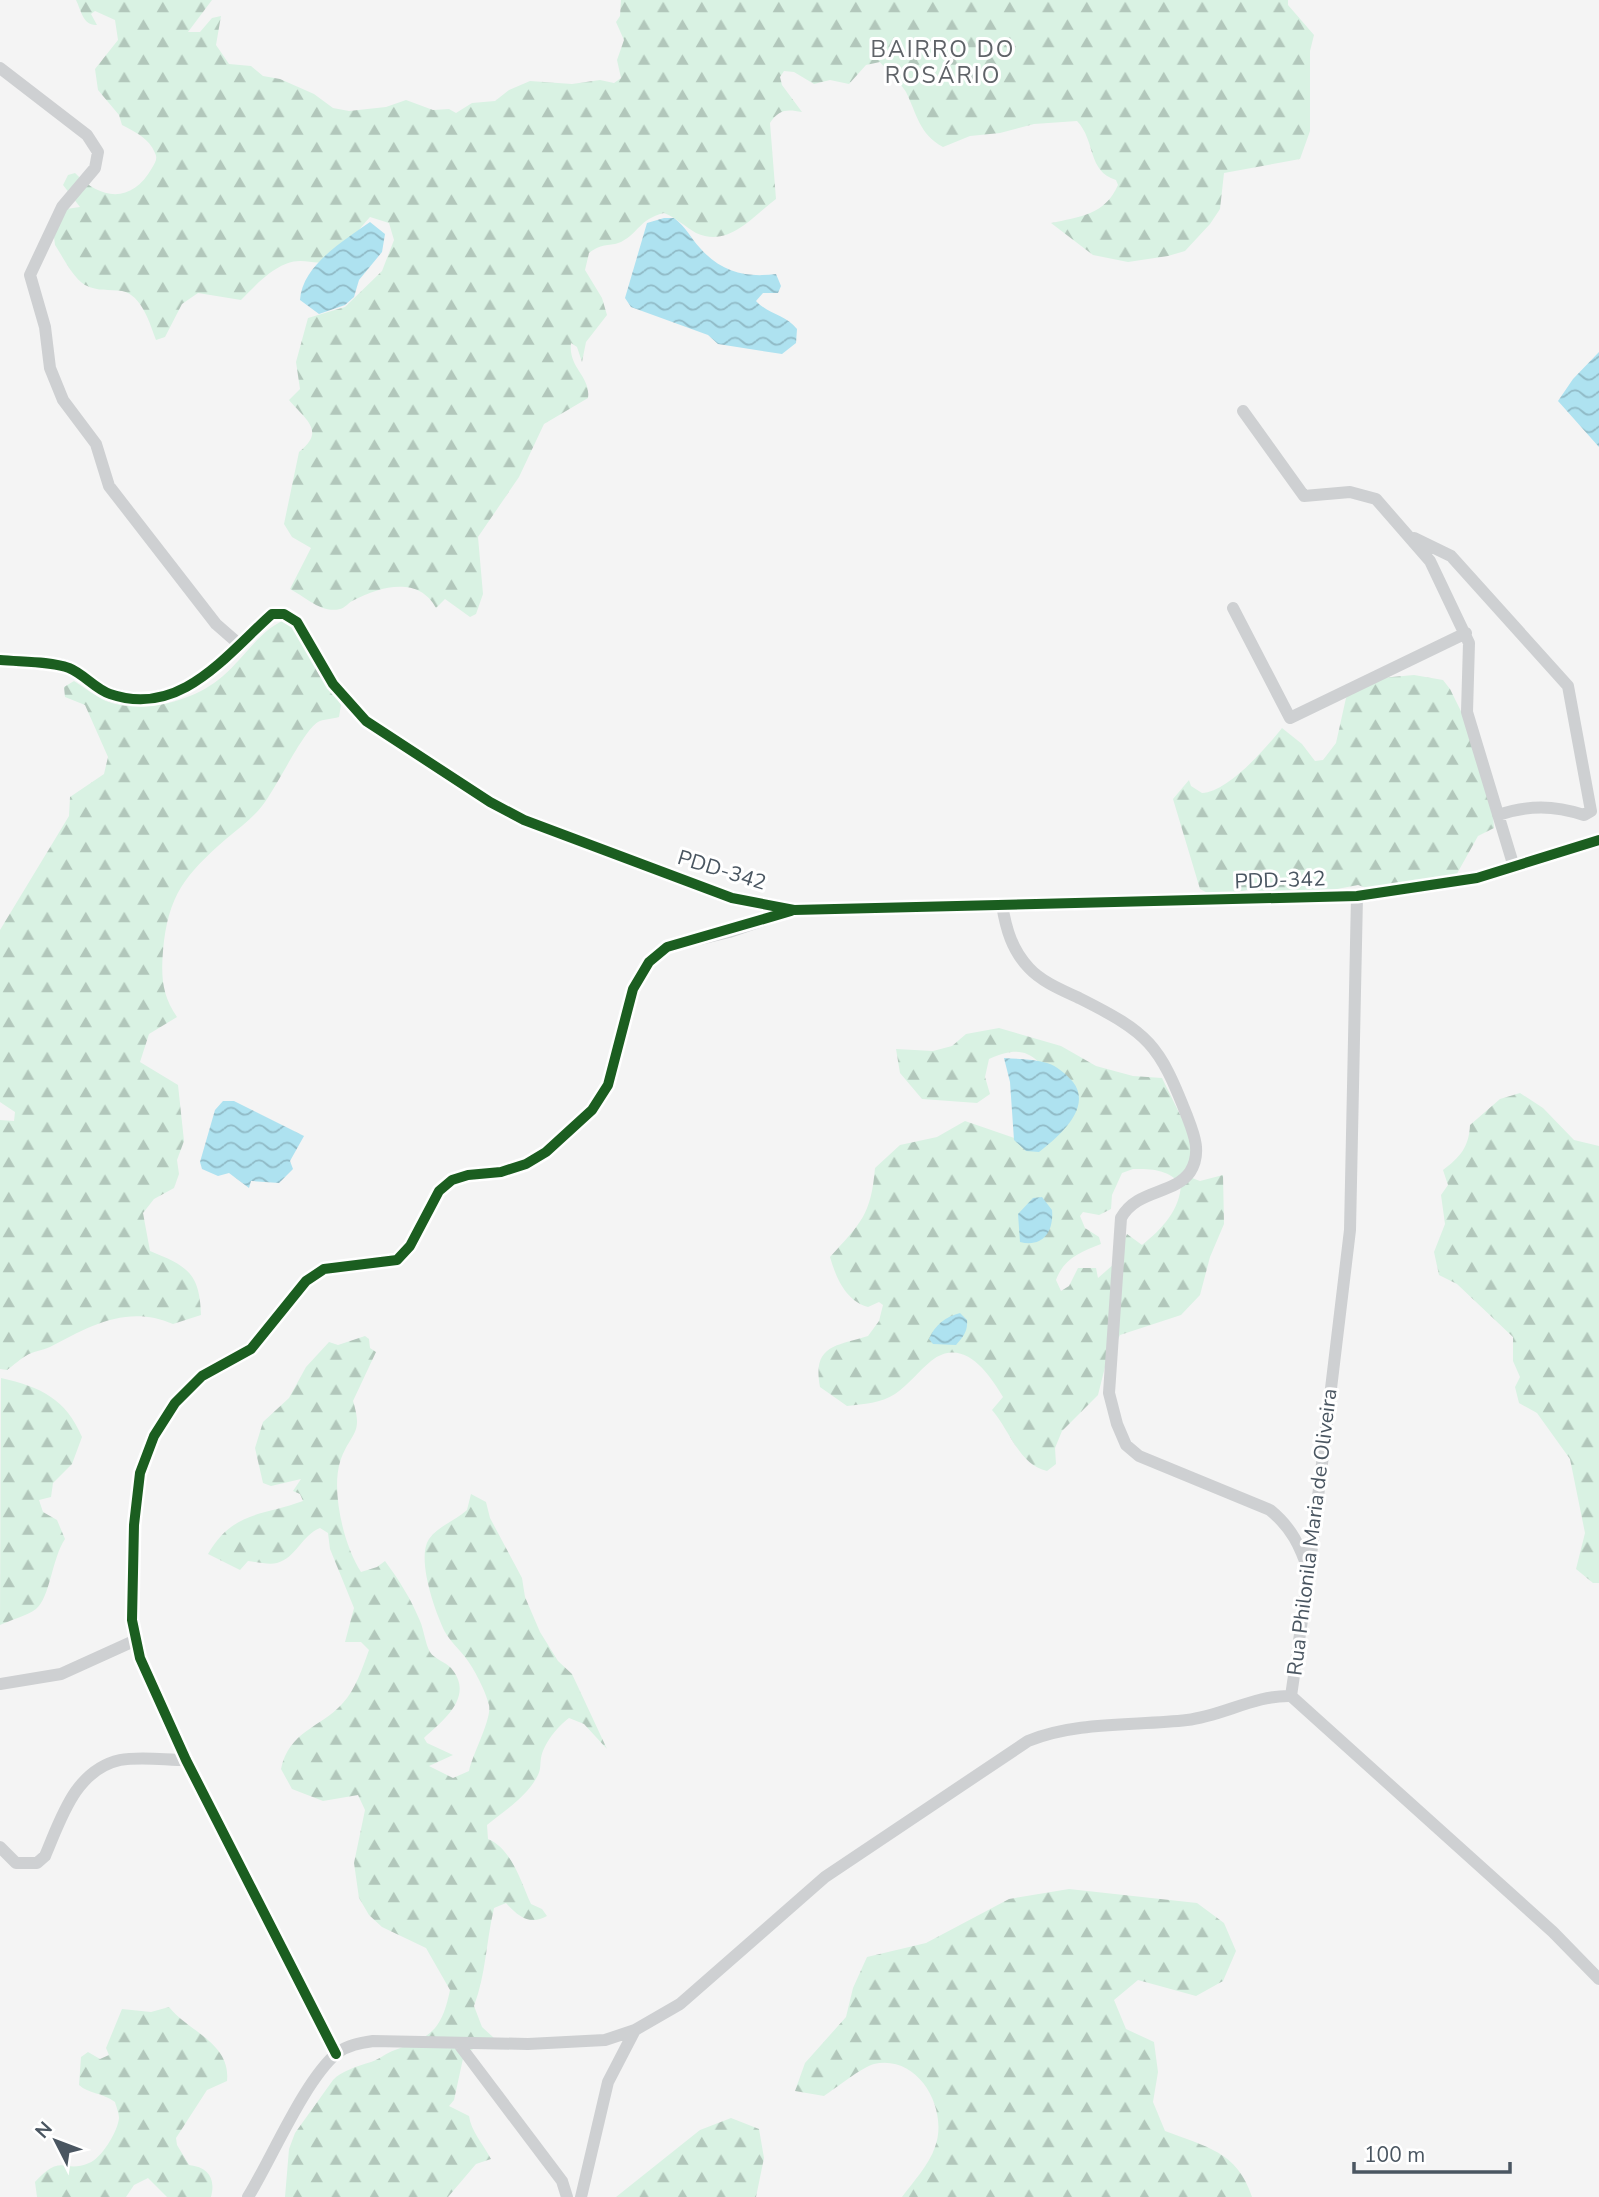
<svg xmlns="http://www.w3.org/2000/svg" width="1599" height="2197" viewBox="0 0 1599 2197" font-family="'Nunito Sans',sans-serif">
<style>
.forest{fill:url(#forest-firs);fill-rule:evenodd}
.water{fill:url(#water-waves)}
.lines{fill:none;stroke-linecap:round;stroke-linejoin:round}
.minor{stroke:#ced0d2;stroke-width:12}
.tertiary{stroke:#ced0d2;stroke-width:14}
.cycleway-casing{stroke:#fff;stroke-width:15}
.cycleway{stroke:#1b5e20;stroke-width:10}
.labels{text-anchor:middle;stroke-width:6;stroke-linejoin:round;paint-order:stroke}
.street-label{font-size:21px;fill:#4a5661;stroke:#fff}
.neighbourhood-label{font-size:23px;letter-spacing:2px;fill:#5f6368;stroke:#fff}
</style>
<defs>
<pattern id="forest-firs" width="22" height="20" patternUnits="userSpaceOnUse" patternTransform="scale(1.75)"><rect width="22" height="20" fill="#d9f2e3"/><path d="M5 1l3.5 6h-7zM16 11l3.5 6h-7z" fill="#b2c7bb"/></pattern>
<pattern id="water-waves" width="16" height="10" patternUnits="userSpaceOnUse" patternTransform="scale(1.75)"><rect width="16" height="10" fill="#aee2f0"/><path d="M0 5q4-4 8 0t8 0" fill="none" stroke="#90bac6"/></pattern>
</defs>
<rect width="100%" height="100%" fill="#f4f4f4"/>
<!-- forest -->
<path class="forest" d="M76 0H212L188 32H200L212 18 221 16 216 45 229 64 251 66 263 76 280 79 314 94 333 108 349 111 386 107 406 100 433 110 449 109 456 113 472 103 495 101 509 90 530 81 572 84 600 80 614 83 621 78 617 60 624 40 616 22 620 16 621 0H1288V5L1314 35 1310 51V131L1300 159 1224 173 1220 209 1210 224 1185 251 1168 256 1128 262 1093 255 1051 223C1079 217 1105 215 1118 185L1116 180C1087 171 1096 141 1077 121L1034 124 1000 133 970 136 943 147C919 134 917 114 906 92 900 82 888 72 880 62L866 65 849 84 830 80 814 84 794 72 784 71 780 77 782 85 802 112C787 109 779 109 770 123L776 199C752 217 729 248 696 233 685 227 677 218 664 213 638 220 640 232 621 242 609 247 604 242 589 253L585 270 602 298 607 315 586 342 582 362 577 347 571 343C568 368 591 376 588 398L544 424 519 477 478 537 483 594 476 614 470 617 445 599 436 608C419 576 381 586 354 600 349 602 345 608 340 609 322 614 304 596 290 589L311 548 292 537 284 524 299 452C326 431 306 420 289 400L300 389 296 362 308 318 345 307 382 271 394 240 389 223 370 217C358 230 346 248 332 258 319 266 313 261 300 261 277 261 256 285 241 300L198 293 182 304 165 337 156 340C150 324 142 295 122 291 108 289 99 292 85 285 73 278 63 257 55 245L54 237 66 209 80 207 63 185 68 175 75 173C102 201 132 203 152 168 155 163 158 159 155 153 149 138 135 132 122 125L119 115 98 90 95 69 118 40 115 20 95 11 91 14 97 25C83 26 81 10 76 0Z
M282 621 295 629 335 695 341 705 339 717C332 719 323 719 318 722 303 731 277 787 262 806 252 819 239 828 226 839 185 875 168 895 163 951 161 977 162 995 177 1017L149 1034 140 1062 178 1085 184 1141 177 1160 179 1174 174 1188 154 1199 143 1213 150 1251C187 1266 200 1273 201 1315L173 1324C128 1304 89 1326 50 1347 43 1350 36 1351 29 1354 21 1358 14 1365 7 1370L0 1369V1120L14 1121 15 1112 0 1102V930L69 816 70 797 104 774 108 757 85 705 65 697 64 687 74 681C84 687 95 696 106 701 142 715 195 701 223 676 243 659 258 633 282 621Z
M1414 675 1443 680 1450 689 1489 768 1494 828 1478 836 1454 879 1388 896 1358 885 1311 894 1247 890 1215 897 1200 889 1173 799 1189 780 1191 786 1202 793C1228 792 1266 748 1282 728L1302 744 1315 761 1323 760 1336 743 1346 698 1353 690 1381 678Z
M999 1028 1061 1046 1096 1066 1133 1076 1162 1078 1195 1145 1192 1178 1200 1181 1223 1175 1224 1224 1210 1257 1200 1295 1181 1315 1120 1335 1105 1367 1098 1395 1062 1431 1055 1448 1056 1464 1047 1471C1019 1465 1009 1429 992 1410L1003 1397C988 1372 963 1336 931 1361 919 1371 908 1385 895 1394 881 1403 864 1404 847 1406L820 1387C812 1345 836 1346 868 1336L879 1321 883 1305 879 1302 868 1307C846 1301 836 1278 830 1257 861 1223 871 1215 875 1168L900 1145 937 1137 965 1121 1029 1143 1057 1085C1036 1056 1026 1042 989 1059L985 1077 990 1094 977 1103 922 1099 900 1073 896 1049 933 1051 952 1046 966 1034ZM1133 1169C1153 1169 1166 1169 1181 1184 1180 1210 1162 1229 1142 1245L1127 1234 1114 1264 1098 1278 1096 1268H1078L1069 1286 1061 1291 1056 1280C1064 1258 1081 1252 1101 1244L1099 1237 1085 1228 1080 1216 1083 1212 1099 1215 1111 1209 1112 1195 1122 1173Z
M1520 1093 1543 1108 1574 1140 1599 1146V1583H1593L1576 1569 1585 1533 1570 1459 1537 1413 1519 1403 1515 1387 1520 1377 1513 1361V1337L1457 1284 1439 1275 1434 1252 1445 1224 1441 1195 1448 1185 1443 1170C1460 1157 1469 1147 1470 1125L1500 1099Z
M365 1336 369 1339 370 1348 376 1352 353 1401C364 1436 350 1432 340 1462 331 1492 344 1546 361 1572L377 1567 385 1561C399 1580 411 1599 420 1621 424 1630 425 1643 430 1652 434 1659 446 1662 451 1668 475 1696 444 1720 424 1738L427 1743 453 1755 429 1766 453 1778 469 1771C473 1753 492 1719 489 1705 486 1692 474 1668 465 1657 459 1649 450 1641 445 1632 435 1612 416 1558 429 1539 438 1526 455 1521 467 1510L471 1494 486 1502 490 1518 522 1578 525 1597 540 1632 558 1661 572 1674 607 1749 584 1724 569 1718C557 1727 544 1743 541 1758 540 1764 541 1769 538 1775 527 1797 505 1810 487 1825L488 1839C512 1849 521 1882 531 1904L542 1909 547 1916C530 1926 518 1916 506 1903L494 1908C486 1942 486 1974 474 2006L482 2027 494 2038 464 2054 454 2100 449 2106 469 2116C471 2131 483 2144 491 2159L476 2164 448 2197H285L289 2149 295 2133 333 2080C341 2071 358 2066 371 2062 380 2059 386 2053 395 2050 432 2037 442 2029 450 1990L426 1948 382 1927 369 1915 359 1898 354 1863 365 1810 358 1795 323 1801 292 1789 281 1769C289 1731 320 1728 342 1704 356 1689 362 1669 369 1650L361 1642H345L354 1608 330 1549 328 1533 320 1528C302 1535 296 1558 277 1563 269 1565 257 1562 248 1561L240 1570 208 1554C233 1511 262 1516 303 1501L300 1494 293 1491 301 1479 271 1486 263 1483 255 1448 263 1422 289 1398 306 1367 329 1342 338 1345Z
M1 1378C41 1387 66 1399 82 1437L72 1464 53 1483 51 1497 39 1500 43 1512 57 1520 65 1539C52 1558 50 1598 36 1609 27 1616 10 1620 0 1625Z
M1069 1889 1197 1903 1224 1923 1236 1951 1223 1981 1196 1996 1138 1980 1114 2000 1126 2029 1154 2042 1158 2072 1153 2102 1165 2131C1206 2147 1237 2151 1252 2197H902C913 2182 929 2165 935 2147 949 2110 919 2054 874 2064 862 2067 836 2088 824 2096L795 2091 805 2063 846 2017 853 1988 867 1957 926 1943 1009 1899Z
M169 2007C189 2032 231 2043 227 2081L207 2090 176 2138 177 2145 189 2165C208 2167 216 2178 211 2197H167L148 2178 134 2185 126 2197H37L35 2182C63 2152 63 2174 89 2163 101 2159 118 2131 119 2118 119 2113 116 2106 115 2102 101 2092 89 2094 79 2085L81 2057 88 2052 100 2059 109 2055 106 2048 122 2009 151 2012Z
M731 2118 759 2129 764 2158 756 2197H616L700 2130Z"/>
<!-- water -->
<path class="water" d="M664 218H674C686 227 690 237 700 248 721 272 746 278 776 274L781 286 778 293H763L756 301C768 314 786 315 797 329L796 343 782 354 718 344 708 335 631 307 625 298 647 223Z
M370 222 385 234 382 252 359 280 354 297 345 305 319 314 300 300C302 265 345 240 370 222Z
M1599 352V447L1558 401 1573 379Z
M1004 1058C1017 1059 1034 1059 1047 1063 1057 1066 1066 1074 1073 1082 1093 1108 1058 1137 1039 1152L1026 1151 1014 1140 1010 1082Z
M223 1101H234L304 1136 290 1161 293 1169 279 1183 251 1181 249 1188 229 1173 218 1176 202 1169 200 1162 215 1110Z
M1042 1197 1052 1210C1054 1231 1043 1248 1020 1242L1018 1214 1033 1198Z
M960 1313 967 1320C968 1331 963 1337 956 1345L933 1344 929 1339C935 1325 945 1317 960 1313Z"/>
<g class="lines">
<!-- minor -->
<path class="minor" d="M0 68 87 135 98 152 95 168 62 207 30 275 45 327 50 368 63 400 96 444 109 486 216 624 240 645
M1243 411 1304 496 1350 492 1376 499 1430 561 1469 643 1467 712 1514 867
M1414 538 1451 556 1568 686 1591 811 1584 815C1553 805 1529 805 1498 815
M1233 608 1290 718 1466 633
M1002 905C1006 929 1012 950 1029 968 1042 982 1062 990 1079 998 1149 1033 1159 1044 1187 1116 1194 1134 1202 1153 1190 1172 1174 1195 1137 1189 1121 1218L1109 1393 1117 1424 1126 1445 1139 1456 1270 1510C1292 1528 1300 1546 1309 1572
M0 1684 61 1674 136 1640
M1291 1696 1309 1572 1350 1230 1357 896
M1291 1696 1553 1932 1599 1979
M0 1847 16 1863H37L45 1856C61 1819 75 1770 120 1760 140 1756 166 1760 186 1760
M458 2043 562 2181 567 2197
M336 2054 186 1760 140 1658 132 1620 134 1525 140 1473 154 1436 175 1403 202 1376 251 1349 306 1281 324 1269 397 1260 410 1246 439 1191 452 1180 468 1175 501 1172 526 1164 546 1152 592 1110 608 1085 633 989 649 962 667 947 729 932 794 910
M248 2197C272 2158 304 2081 337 2053 348 2045 360 2043 373 2041L528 2044 605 2040 635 2030 680 2004 825 1877 1028 1741C1076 1721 1136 1726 1187 1720 1223 1716 1254 1695 1291 1696
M581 2197 608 2082 635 2030"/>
<!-- tertiary -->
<path class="tertiary" d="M0 660C22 662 49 661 69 668 84 674 95 689 110 694 180 718 225 656 272 614H284L297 622 333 684 366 721 490 802 524 820 732 898 794 910 1357 896 1477 878 1599 840"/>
<defs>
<path id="cycleway" d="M0 660C22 662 49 661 69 668 84 674 95 689 110 694 180 718 225 656 272 614H284L297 622 333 684 366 721 490 802 524 820 732 898 794 910 1357 896 1477 878 1599 840
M336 2054 186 1760 140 1658 132 1620 134 1525 140 1473 154 1436 175 1403 202 1376 251 1349 306 1281 324 1269 397 1260 410 1246 439 1191 452 1180 468 1175 501 1172 526 1164 546 1152 592 1110 608 1085 633 989 649 962 667 947 791 911"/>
</defs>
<!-- cycleway casing -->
<use href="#cycleway" class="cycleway-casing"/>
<!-- cycleway -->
<use href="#cycleway" class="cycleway"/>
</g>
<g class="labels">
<!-- street labels -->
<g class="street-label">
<text transform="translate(722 870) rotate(17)" y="7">PDD-342</text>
<text transform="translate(1280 880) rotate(-2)" y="7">PDD-342</text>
<text transform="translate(1312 1532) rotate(-83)" y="7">Rua Philonila Maria de Oliveira</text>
</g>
<!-- neighbourhood labels -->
<g class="neighbourhood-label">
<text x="943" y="57">BAIRRO DO<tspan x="943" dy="26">ROSÁRIO</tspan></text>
</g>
</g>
<!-- north arrow -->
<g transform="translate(56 2141) rotate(312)" stroke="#ffffff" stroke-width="5" paint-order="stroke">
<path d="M0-5L12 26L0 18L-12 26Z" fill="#4a5661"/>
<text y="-10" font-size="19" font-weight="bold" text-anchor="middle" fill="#4a5661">N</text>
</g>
<!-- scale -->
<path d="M1354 2162v10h156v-10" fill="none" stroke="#4a5661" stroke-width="3.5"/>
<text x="1364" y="2162" font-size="21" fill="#4a5661" stroke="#ffffff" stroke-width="5" paint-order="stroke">100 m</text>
</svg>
